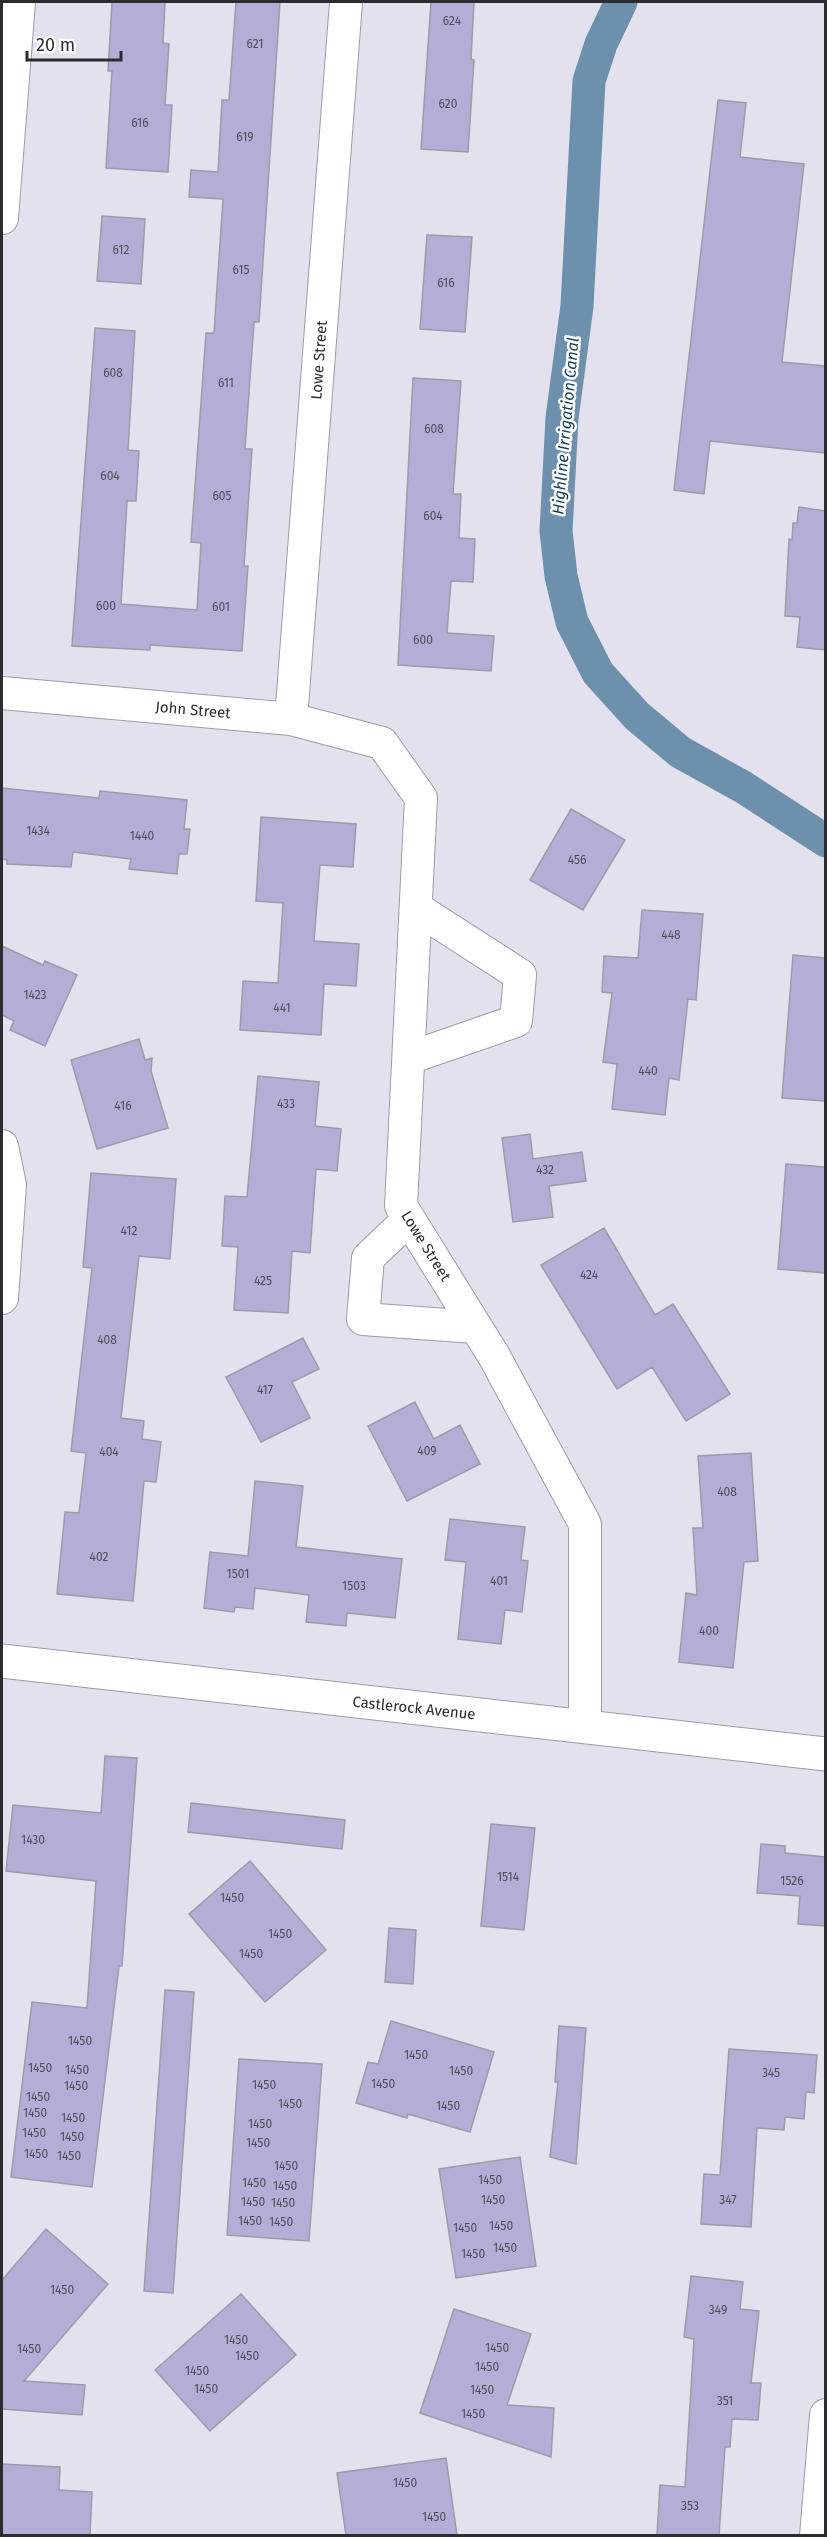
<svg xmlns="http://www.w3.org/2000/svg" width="827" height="2537" viewBox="0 0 827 2537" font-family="'Fira Sans',sans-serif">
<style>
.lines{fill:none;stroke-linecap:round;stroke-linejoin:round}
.canal{stroke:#6d90ad;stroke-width:33}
.building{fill:#b4aed7;stroke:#9d9ba7;stroke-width:1.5}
.minor-casing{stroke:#9c9ba6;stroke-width:34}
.tertiary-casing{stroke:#9c9ba6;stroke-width:35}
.minor{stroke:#fff;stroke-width:32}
.tertiary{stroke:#fff;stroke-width:33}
.labels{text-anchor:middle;stroke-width:5;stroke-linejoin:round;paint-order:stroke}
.number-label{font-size:12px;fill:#4e4c5a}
.street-label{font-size:15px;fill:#2c2b30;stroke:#fff}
.water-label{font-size:16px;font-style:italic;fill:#113c5b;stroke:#fff}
</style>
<rect width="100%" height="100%" fill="#e3e1ed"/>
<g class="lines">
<!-- canal -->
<path class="canal" d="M621 2 601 44 589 81 577 306 562 418 556 531 561 576 572 622 598 673 637 716 680 752 743 787 826 841"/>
</g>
<!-- building -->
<path class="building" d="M112 2H165L163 43 169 44 165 105H172L168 172 106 168 112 71H108Z
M236 2H280L259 322H254L245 449H252L244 566H248L242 651 150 645V650L72 646 95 328 135 331 128 450 139 451 136 501H127L121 604 197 610 201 543 191 542 206 333H214L223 199 189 197 191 170 218 172 222 100H229Z
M431 2H474L471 59 474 60 468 152 421 149Z
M718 100 746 103 740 157 804 164 782 362 825 366V453L710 441 704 494 674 490Z
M102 216 145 219 141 284 97 281Z
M427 235 472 237 465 332 420 329Z
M413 378 461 381 453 494H461L459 538 475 539 473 582 451 581 447 633 494 636 491 671 398 665Z
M799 507 825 511V650L797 647 800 617 785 616 789 539 792 540 793 523H797Z
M2 788 99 798 100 791 187 800 184 829H190L187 854H179L177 874 129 869 131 859 73 852 71 867 7 864V860L2 859Z
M571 809 625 840 583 910 530 880Z
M261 817 356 824 353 867 320 865 314 941 359 944 356 986 324 984 321 1035 240 1030 243 981 278 983 283 903 256 901Z
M642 910 703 914 696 1000 688 999 679 1080 669 1078 665 1115 612 1109 617 1064 603 1062 612 993 602 992 604 956 638 958Z
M2 946 43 965 45 961 77 975 45 1046 10 1030 14 1021 2 1015Z
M793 955 825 958V1101L782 1098Z
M139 1039 145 1060 152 1058 151 1071 168 1128 97 1149 71 1060Z
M258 1076 319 1082 315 1126 341 1129 337 1171 316 1169 310 1253 292 1251 288 1313 234 1310 238 1247 222 1246 225 1196 247 1197Z
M530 1134 533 1159 582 1152 586 1181 549 1186 553 1217 513 1222 502 1138Z
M786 1164 825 1167V1273L778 1269Z
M91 1173 176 1179 170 1259 139 1256 121 1418 144 1421 142 1439 161 1442 156 1482 144 1481 133 1601 57 1594 65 1512 79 1513 86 1453 71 1451 92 1268 83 1267Z
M604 1228 655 1315 673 1304 730 1394 686 1421 652 1367 617 1389 541 1265Z
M303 1338 319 1369 292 1382 310 1418 261 1442 226 1377Z
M415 1402 434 1439 460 1425 480 1464 407 1501 368 1426Z
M751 1453 758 1561 744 1562 733 1668 679 1662 686 1593 697 1595 693 1528H703L698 1456Z
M255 1481 303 1486 296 1547 402 1559 395 1618 347 1613 346 1626 306 1622 309 1595 255 1588 253 1609 235 1607 234 1612 204 1608 210 1552 248 1556Z
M450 1519 525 1527 521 1560 528 1561 522 1612 505 1610 501 1644 458 1639 466 1562 445 1560Z
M105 1756 137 1758 122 1966H119L92 2187 11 2177 32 2002 87 2008 96 1881 6 1871 13 1805 101 1813Z
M191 1803 345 1820 342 1849 188 1832Z
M491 1824 535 1828 524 1930 481 1926Z
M761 1844 785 1846V1853L825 1857V1926L798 1924 800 1896 757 1893Z
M250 1861 326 1950 265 2002 189 1914Z
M389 1928 416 1930 413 1984 385 1982Z
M165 1990 194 1992 173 2293 144 2291Z
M391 2021 494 2052 470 2132 408 2114 407 2118 356 2103 368 2062 378 2064Z
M559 2026 586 2028 576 2164 550 2157 558 2082H555Z
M729 2049 817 2055 814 2093 806 2092 804 2119 785 2117 784 2130 757 2128 751 2227 701 2224 704 2174 720 2175Z
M239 2059 322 2064 309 2241 227 2235Z
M520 2157 536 2266 456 2278 439 2169Z
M46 2229 108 2284 24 2381 85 2385 82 2415 2 2409V2280Z
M691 2276 743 2282 740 2309 759 2311 751 2383H761L758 2420 732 2419 730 2447H725L719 2535H657L660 2485 685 2487 694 2339 684 2337Z
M241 2294 296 2355 210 2431 155 2370Z
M454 2309 531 2334 507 2405 554 2408 551 2457 420 2413Z
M446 2458 457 2535H346L337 2473Z
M2 2464 60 2467 59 2490 92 2492 90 2535H2Z"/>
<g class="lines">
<defs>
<path id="minor" d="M2 218 19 2
M2 693 291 719 382 743 421 798 401 1206 494 1356 585 1524V1727
M291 719 346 2
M409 1058 516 1021 520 975 416 908
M2 1146 10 1185 2 1298
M409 1219 368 1258 363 1319 475 1327
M816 2536 826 2415"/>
<path id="tertiary" d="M2 1661 826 1754"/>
</defs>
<!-- minor casing -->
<use href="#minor" class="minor-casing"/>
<!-- tertiary casing -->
<use href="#tertiary" class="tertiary-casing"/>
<!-- minor -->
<use href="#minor" class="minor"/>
<!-- tertiary -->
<use href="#tertiary" class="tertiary"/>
</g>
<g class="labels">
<!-- number labels -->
<g class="number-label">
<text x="452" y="25">624</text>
<text x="255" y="48">621</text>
<text x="448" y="108">620</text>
<text x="140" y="127">616</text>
<text x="245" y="141">619</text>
<text x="121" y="254">612</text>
<text x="241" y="274">615</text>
<text x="446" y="287">616</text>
<text x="113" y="377">608</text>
<text x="226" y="387">611</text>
<text x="434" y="433">608</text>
<text x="110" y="480">604</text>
<text x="222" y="500">605</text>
<text x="433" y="520">604</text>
<text x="106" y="610">600</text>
<text x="221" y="611">601</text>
<text x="423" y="644">600</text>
<text x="38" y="835">1434</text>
<text x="142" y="840">1440</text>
<text x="577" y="864">456</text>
<text x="671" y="939">448</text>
<text x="35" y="999">1423</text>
<text x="282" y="1012">441</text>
<text x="648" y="1075">440</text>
<text x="286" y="1108">433</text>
<text x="123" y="1110">416</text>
<text x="545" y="1174">432</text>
<text x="129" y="1235">412</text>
<text x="589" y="1279">424</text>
<text x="263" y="1285">425</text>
<text x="107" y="1344">408</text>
<text x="265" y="1394">417</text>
<text x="427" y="1455">409</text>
<text x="109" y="1456">404</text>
<text x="727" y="1496">408</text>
<text x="99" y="1561">402</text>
<text x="238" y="1578">1501</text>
<text x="499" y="1585">401</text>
<text x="354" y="1590">1503</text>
<text x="709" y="1635">400</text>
<text x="33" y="1844">1430</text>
<text x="508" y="1881">1514</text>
<text x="792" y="1885">1526</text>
<text x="232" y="1902">1450</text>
<text x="280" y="1938">1450</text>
<text x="251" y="1958">1450</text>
<text x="80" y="2045">1450</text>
<text x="416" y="2059">1450</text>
<text x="40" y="2072">1450</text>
<text x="77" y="2074">1450</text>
<text x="461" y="2075">1450</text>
<text x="771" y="2077">345</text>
<text x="383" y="2088">1450</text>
<text x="264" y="2089">1450</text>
<text x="76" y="2090">1450</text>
<text x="38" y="2101">1450</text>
<text x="290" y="2108">1450</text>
<text x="448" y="2110">1450</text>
<text x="35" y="2117">1450</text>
<text x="73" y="2122">1450</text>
<text x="260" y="2128">1450</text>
<text x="34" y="2137">1450</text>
<text x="72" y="2141">1450</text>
<text x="258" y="2147">1450</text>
<text x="36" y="2158">1450</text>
<text x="69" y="2160">1450</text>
<text x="286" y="2170">1450</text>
<text x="490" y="2184">1450</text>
<text x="254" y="2187">1450</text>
<text x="285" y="2190">1450</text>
<text x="493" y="2204">1450</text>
<text x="728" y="2204">347</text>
<text x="253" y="2206">1450</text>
<text x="283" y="2207">1450</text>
<text x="250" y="2225">1450</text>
<text x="281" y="2226">1450</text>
<text x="501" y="2230">1450</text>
<text x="465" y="2232">1450</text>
<text x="505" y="2252">1450</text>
<text x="473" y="2258">1450</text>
<text x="62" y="2294">1450</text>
<text x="718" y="2314">349</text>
<text x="236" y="2344">1450</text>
<text x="497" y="2352">1450</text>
<text x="29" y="2353">1450</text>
<text x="247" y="2360">1450</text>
<text x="487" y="2371">1450</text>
<text x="197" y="2375">1450</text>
<text x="206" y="2393">1450</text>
<text x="482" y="2394">1450</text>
<text x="725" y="2405">351</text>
<text x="473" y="2418">1450</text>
<text x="405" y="2487">1450</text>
<text x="690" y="2510">353</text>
<text x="434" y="2521">1450</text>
</g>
<!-- street labels -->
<g class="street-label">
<text transform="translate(319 360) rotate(-86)" y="5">Lowe Street</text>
<text transform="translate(193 710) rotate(5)" y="5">John Street</text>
<text transform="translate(426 1246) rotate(58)" y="5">Lowe Street</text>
<text transform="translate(414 1708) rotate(6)" y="5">Castlerock Avenue</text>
</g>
<!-- water labels -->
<g class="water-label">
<text transform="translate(565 426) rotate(-85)" y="6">Highline Irrigation Canal</text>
</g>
</g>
<!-- border -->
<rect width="827" height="2537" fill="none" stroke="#2c2b30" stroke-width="6"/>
<!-- scale -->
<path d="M27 51v9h94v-9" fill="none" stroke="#2c2b30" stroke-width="3"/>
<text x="36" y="51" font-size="18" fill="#2c2b30" stroke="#ffffff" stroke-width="4.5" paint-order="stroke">20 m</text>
</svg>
